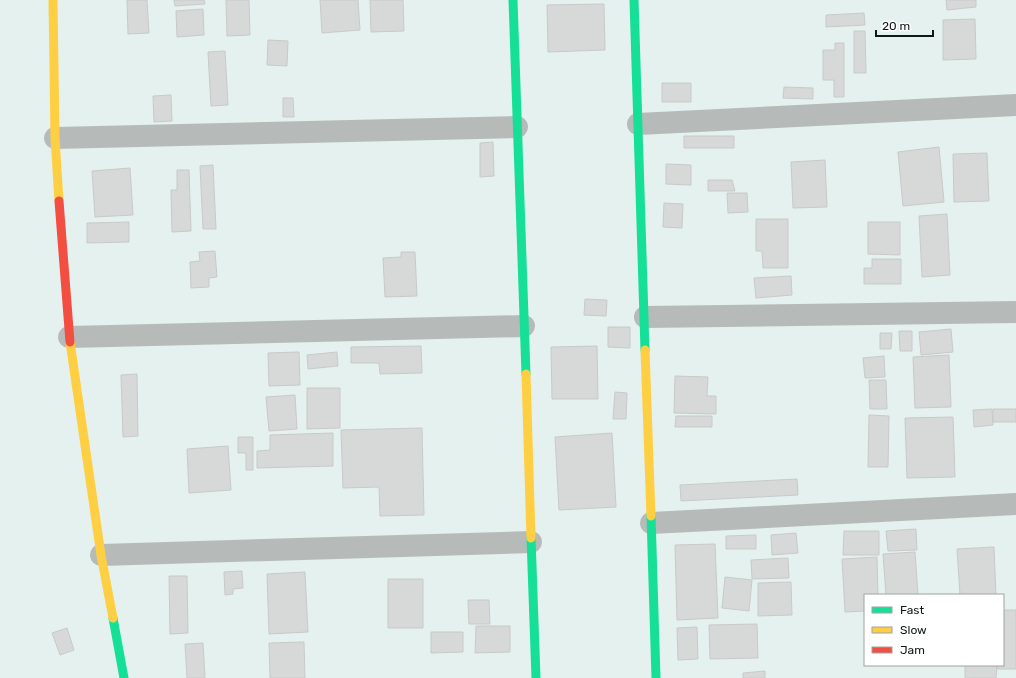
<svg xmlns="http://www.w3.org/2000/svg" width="1016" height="678" viewBox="0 0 1016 678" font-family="Rubik,sans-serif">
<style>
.building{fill:#d7d9d9;stroke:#c8caca}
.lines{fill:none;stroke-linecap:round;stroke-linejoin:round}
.street{stroke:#b6bbba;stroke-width:22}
.fast{stroke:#16e098;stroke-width:9}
.slow{stroke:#ffcf43;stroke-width:9}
.jam{stroke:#f24e42;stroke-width:9}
</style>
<rect width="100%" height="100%" fill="#e4f1ee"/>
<!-- building -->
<path class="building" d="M127 0H147L149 33 128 34Z
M174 0H204L205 4 175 6Z
M226 0H249L250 35 227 36Z
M320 0H358L360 30 322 33Z
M370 0H403L404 31 371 32Z
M946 0H976V7L947 10Z
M604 4 605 50 548 52 547 5Z
M203 9 204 35 177 37 176 11Z
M864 13 865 25 826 27V15Z
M975 19 976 59 943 60V20Z
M854 31H865L866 73H854Z
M268 40 288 41 287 66 267 65Z
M835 43H844V97H834V80H823V50H835Z
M225 51 228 105 211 106 208 52Z
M662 83H691V102H662Z
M784 87 813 88V99L783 98Z
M171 95 172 121 154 122 153 96Z
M283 98H293L294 117H283Z
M684 136H734V148H684Z
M493 142 494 176 480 177V143Z
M939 147 944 202 903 206 898 152Z
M987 153 989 201 954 202 953 154Z
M825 160 827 207 793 208 791 162Z
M666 164 691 165V185L666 184Z
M213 165 216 229H203L200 166Z
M130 168 133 215 95 217 92 171Z
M177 170H189L191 231 172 232 171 190H177Z
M708 180H732L735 191H708Z
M727 193H747L748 212 728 213Z
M664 203 683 204 682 228 663 227Z
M947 214 950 275 922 277 919 216Z
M756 219H788V268H763L762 251H756Z
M129 222V242L87 243V223Z
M868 222H900V255L868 254Z
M215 251 217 277 209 278V287L191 288 190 262 200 261 199 252Z
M401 252H415L417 296 385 297 383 258 401 257Z
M872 259H901V284H864V268H872Z
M791 276 792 295 756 298 754 278Z
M585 299 607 300 606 316 584 315Z
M608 327H630V348L608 347Z
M951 329 953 352 921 355 919 332Z
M899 331H912V351H900Z
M880 333H892L891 349H880Z
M421 346 422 373 380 374 379 363H351V347Z
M597 346 598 399H552L551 347Z
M299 352 300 385 269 386 268 353Z
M337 352 338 366 308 369 307 355Z
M949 355 951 407 915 408 913 357Z
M884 356 885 377 865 378 863 358Z
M137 374 138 436 123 437 121 375Z
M675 376 708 377 707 396H716V414L674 413Z
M869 380H886L887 409H870Z
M307 388H340V428L307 429Z
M615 392 627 393 626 419H613Z
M295 395 297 429 269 431 266 397Z
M992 409 993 425 974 427 973 410Z
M993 409H1016V422H993Z
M869 415 889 416 888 467H868Z
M676 416H712V427H675Z
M953 417 955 477 907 478 905 418Z
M422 428 424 515 380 516 379 487 343 488 341 430Z
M333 433V466L257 468V451L270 450V435Z
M612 433 616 507 559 510 555 437Z
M238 437H253V470H246V453H238Z
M228 446 231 490 189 493 187 449Z
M797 479 798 495 681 501 680 485Z
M916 529 917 550 888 551 886 531Z
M844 531H879V555H843Z
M796 533 798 553 772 555 771 535Z
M756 535V549H726V536Z
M715 544 718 618 677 620 675 545Z
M994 547 996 595H960L957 549Z
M915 552 918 595H886L883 554Z
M877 557 878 595H865V611L845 612 842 559Z
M788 558 789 578 752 579 751 560Z
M242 571 243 588 233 589V594L225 595 224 572Z
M305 572 308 632 269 634 267 574Z
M169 576H187L188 633 170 634Z
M725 577 752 580 749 611 722 608Z
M388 579H423V628H388Z
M791 582 792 615 758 616V583Z
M468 600H489L490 624H469Z
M1003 610H1016V669H997V665H1003Z
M757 624 758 658 710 659 709 625Z
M476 626H510V652L475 653Z
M697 627 698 659 678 660 677 628Z
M67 628 74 650 60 655 52 633Z
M431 632H463V652L431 653Z
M304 642 305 678H270L269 643Z
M203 643 205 678H187L185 644Z
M965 665H997L996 678H965Z
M765 671V678H743V673Z"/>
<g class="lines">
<!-- street -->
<path class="street" d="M638 124 1016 105
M55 138 517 127
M645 317 1016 312
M69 337 524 326
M651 523 1016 504
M101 555 531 542"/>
<!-- fast -->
<path class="fast" d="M513 0 526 374
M634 0 645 350
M651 516 656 678
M531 538 536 678
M113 618 124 678"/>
<!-- slow -->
<path class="slow" d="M53 0 55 138 59 201
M70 342 101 555 113 618
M645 350 651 516
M526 374 531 538"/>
<!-- jam -->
<path class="jam" d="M59 201 70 342"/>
</g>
<!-- legend -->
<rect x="864" y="594" width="140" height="72" fill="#ffffff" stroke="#9fa3a2"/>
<rect x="872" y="607" width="20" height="6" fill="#16e098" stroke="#9fa3a2"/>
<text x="900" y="614" font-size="12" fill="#101816">Fast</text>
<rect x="872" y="627" width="20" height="6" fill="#ffcf43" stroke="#9fa3a2"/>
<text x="900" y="634" font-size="12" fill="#101816">Slow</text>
<rect x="872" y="647" width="20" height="6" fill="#f24e42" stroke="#9fa3a2"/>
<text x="900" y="654" font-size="12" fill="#101816">Jam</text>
<!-- scale -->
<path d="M876 30v6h57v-6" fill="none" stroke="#101816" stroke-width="2"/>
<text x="882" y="30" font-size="12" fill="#101816" stroke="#ffffff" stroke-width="3" paint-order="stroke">20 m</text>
</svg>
